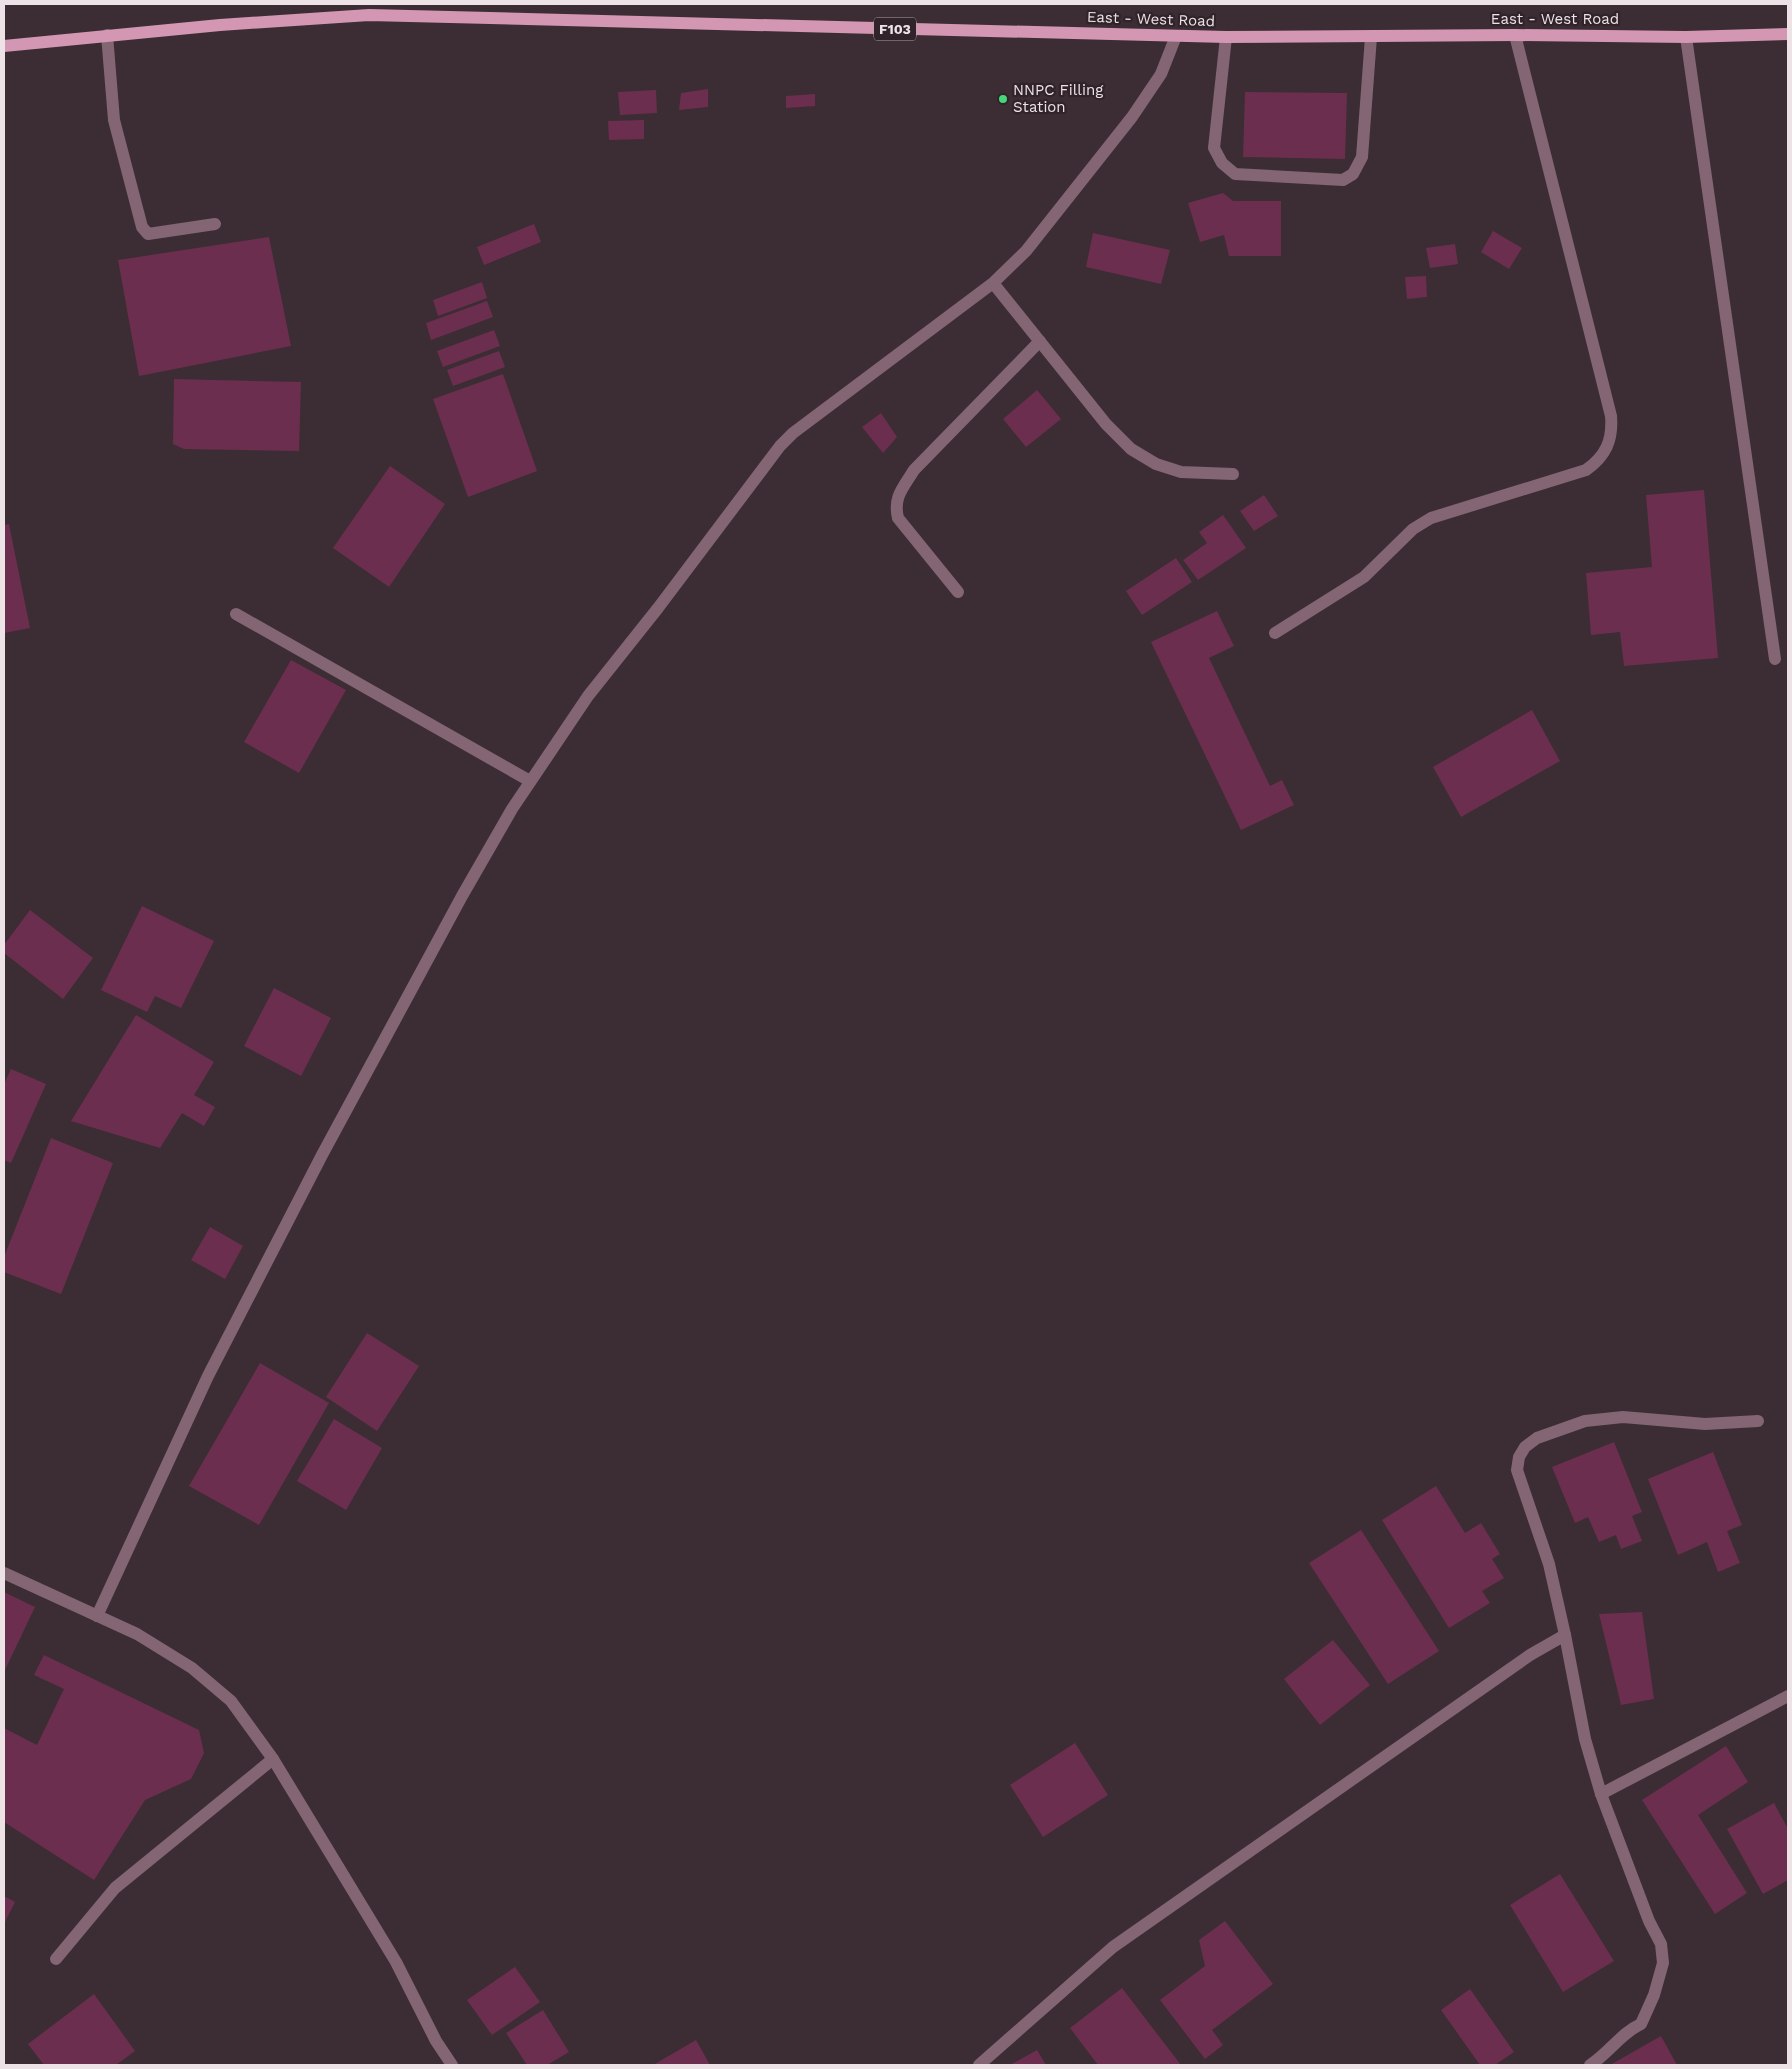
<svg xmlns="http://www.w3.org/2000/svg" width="1792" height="2069" viewBox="0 0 1792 2069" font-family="'Work Sans',sans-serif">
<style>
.building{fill:#6c2e4f}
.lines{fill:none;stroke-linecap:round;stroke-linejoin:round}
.lane{stroke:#836573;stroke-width:12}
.street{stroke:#836573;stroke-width:12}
.primary{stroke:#d396b3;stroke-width:12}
.poi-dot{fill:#46d77a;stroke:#302329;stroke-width:2}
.labels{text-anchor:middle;stroke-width:4.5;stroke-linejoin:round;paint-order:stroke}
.shield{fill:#302329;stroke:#b4a9ae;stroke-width:1}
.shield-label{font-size:14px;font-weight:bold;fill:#ede3e7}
.street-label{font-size:15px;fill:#ede3e7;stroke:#302329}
.poi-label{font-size:15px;fill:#ede3e7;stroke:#302329;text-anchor:start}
</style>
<rect width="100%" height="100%" fill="#3b2d33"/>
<!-- building -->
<path class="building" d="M708 89V107L679 110 681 93Z
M656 90 657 113 620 115 618 92Z
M1245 92 1347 93 1345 159 1243 157Z
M815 94V106L786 108V96Z
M644 120V139L609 140 608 121Z
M1223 193 1233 201H1281V256H1229L1224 235 1200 242 1188 203Z
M534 224 541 242 484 265 477 247Z
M1493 231 1522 248 1509 269 1481 252Z
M1093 233 1170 250 1161 284 1086 267Z
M269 237 291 346 139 376 118 260Z
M1455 244 1458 264 1430 268 1426 248Z
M1426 276 1427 297 1407 299 1405 277Z
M482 282 487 298 438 316 433 300Z
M487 301 493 317 431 340 426 323Z
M494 330 500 346 443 367 437 351Z
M499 351 505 367 453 386 447 370Z
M503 374 537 471 468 497 433 399Z
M174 379 301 382 299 451 184 449 173 444Z
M1037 390 1061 419 1026 447 1003 419Z
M881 413 897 437 883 453 862 427Z
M390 466 445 504 389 587 333 548Z
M1704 490 1718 658 1624 666 1620 632 1591 635 1586 573 1652 567 1646 495Z
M1264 495 1278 516 1254 531 1240 511Z
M1223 515 1246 548 1198 580 1183 560 1207 543 1199 532Z
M9 524 30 628 4 633V525Z
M1176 558 1192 582 1142 615 1126 591Z
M1217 611 1234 646 1209 658 1270 786 1282 780 1294 805 1241 830 1151 642Z
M291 660 346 690 299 773 244 742Z
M1532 710 1560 761 1461 817 1433 767Z
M142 906 214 941 181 1008 155 996 147 1012 101 990Z
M30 910 93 958 63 999 4 953V945Z
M274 988 331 1018 301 1076 244 1046Z
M136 1015 214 1062 194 1095 215 1107 204 1126 182 1113 160 1148 71 1121Z
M11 1069 46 1084 11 1163 4 1160V1084Z
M51 1138 113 1163 61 1294 4 1272V1257Z
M210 1227 243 1246 225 1279 191 1260Z
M367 1333 419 1366 377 1431 326 1397Z
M260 1363 329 1403 259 1525 189 1486Z
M334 1419 382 1448 346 1510 297 1481Z
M1614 1442 1642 1512 1632 1516 1642 1541 1621 1549 1616 1535 1599 1542 1588 1517 1575 1523 1552 1467Z
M1713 1452 1742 1525 1727 1531 1740 1563 1718 1572 1707 1542 1678 1555 1648 1479Z
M1436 1486 1465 1533 1481 1523 1500 1554 1492 1559 1504 1578 1482 1591 1490 1603 1449 1628 1382 1520Z
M1361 1530 1439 1651 1388 1684 1309 1563Z
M4 1592 35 1607 4 1672Z
M1642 1612 1654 1699 1621 1705 1599 1614Z
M1333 1640 1370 1685 1320 1725 1284 1679Z
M44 1655 199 1730 204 1753 191 1779 145 1800 94 1880 4 1822V1728L37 1745 64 1689 34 1675Z
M1075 1743 1108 1795 1043 1837 1010 1785Z
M1726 1746 1748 1782 1698 1815 1747 1893 1715 1914 1642 1800Z
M1774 1803 1788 1829V1880L1763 1894 1727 1829Z
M1560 1874 1614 1961 1563 1992 1510 1905Z
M4 1896 15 1902 4 1924Z
M1225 1921 1273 1984 1212 2030 1223 2045 1205 2059 1160 2000 1205 1966 1199 1940Z
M515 1967 540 2002 492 2035 467 2000Z
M1122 1988 1181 2065H1098L1070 2028Z
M1470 1989 1514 2052 1495 2065H1480L1441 2010Z
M94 1994 135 2051 116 2065H44L28 2044Z
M543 2010 569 2052 547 2065H527L506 2033Z
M1661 2036 1677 2065H1610Z
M696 2040 710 2065H653Z
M1037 2050 1046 2065H1010Z"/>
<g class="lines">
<!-- lane -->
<path class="lane" d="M107 35 114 120 142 227 148 234 215 224
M1226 37 1214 148 1222 163 1235 174 1343 180 1353 174 1362 157 1371 37
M1686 37 1775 659
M993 283 1106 424 1131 449 1156 464 1181 472 1233 474
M958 592 898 518C893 497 903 488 914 470L1040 341
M236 614 530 781
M1275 633 1364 577 1413 529 1431 518 1586 470C1606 456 1613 440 1611 416L1515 35
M97 1616 208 1376 322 1155 462 896 512 809 588 696 658 608 780 446 793 433 993 283 1026 251 1132 117 1161 74 1176 36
M1565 1635 1549 1564 1517 1470 1519 1457 1525 1447 1537 1438 1585 1421 1623 1417 1705 1424 1758 1421
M1601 1794 1788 1696
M56 1959 115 1888 273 1759"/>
<!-- street -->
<path class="street" d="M4 1573 137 1634 192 1668 231 1701 273 1759 396 1962 436 2041 452 2065
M979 2065 1113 1947 1530 1655 1565 1635 1585 1739 1601 1794 1649 1921 1661 1944 1663 1963 1654 1995 1641 2024C1621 2033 1609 2053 1590 2065"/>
<!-- primary -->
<path class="primary" d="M4 46 220 25 369 15 1226 37 1515 35 1686 37 1788 34"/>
</g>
<!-- markers -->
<circle class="poi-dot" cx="1003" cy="99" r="5"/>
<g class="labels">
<!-- shield labels -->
<rect class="shield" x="874" y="17.5" width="42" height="23" rx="4"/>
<g class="shield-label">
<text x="895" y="34">F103</text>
</g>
<!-- street labels -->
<g class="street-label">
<text transform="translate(1151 19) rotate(2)" y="5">East - West Road</text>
<text x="1555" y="24">East - West Road</text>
</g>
<!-- poi labels -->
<g class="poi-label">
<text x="1013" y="95">NNPC Filling<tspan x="1013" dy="17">Station</tspan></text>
</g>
</g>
<!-- border -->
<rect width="1792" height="2069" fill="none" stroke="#ede3e7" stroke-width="10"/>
</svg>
